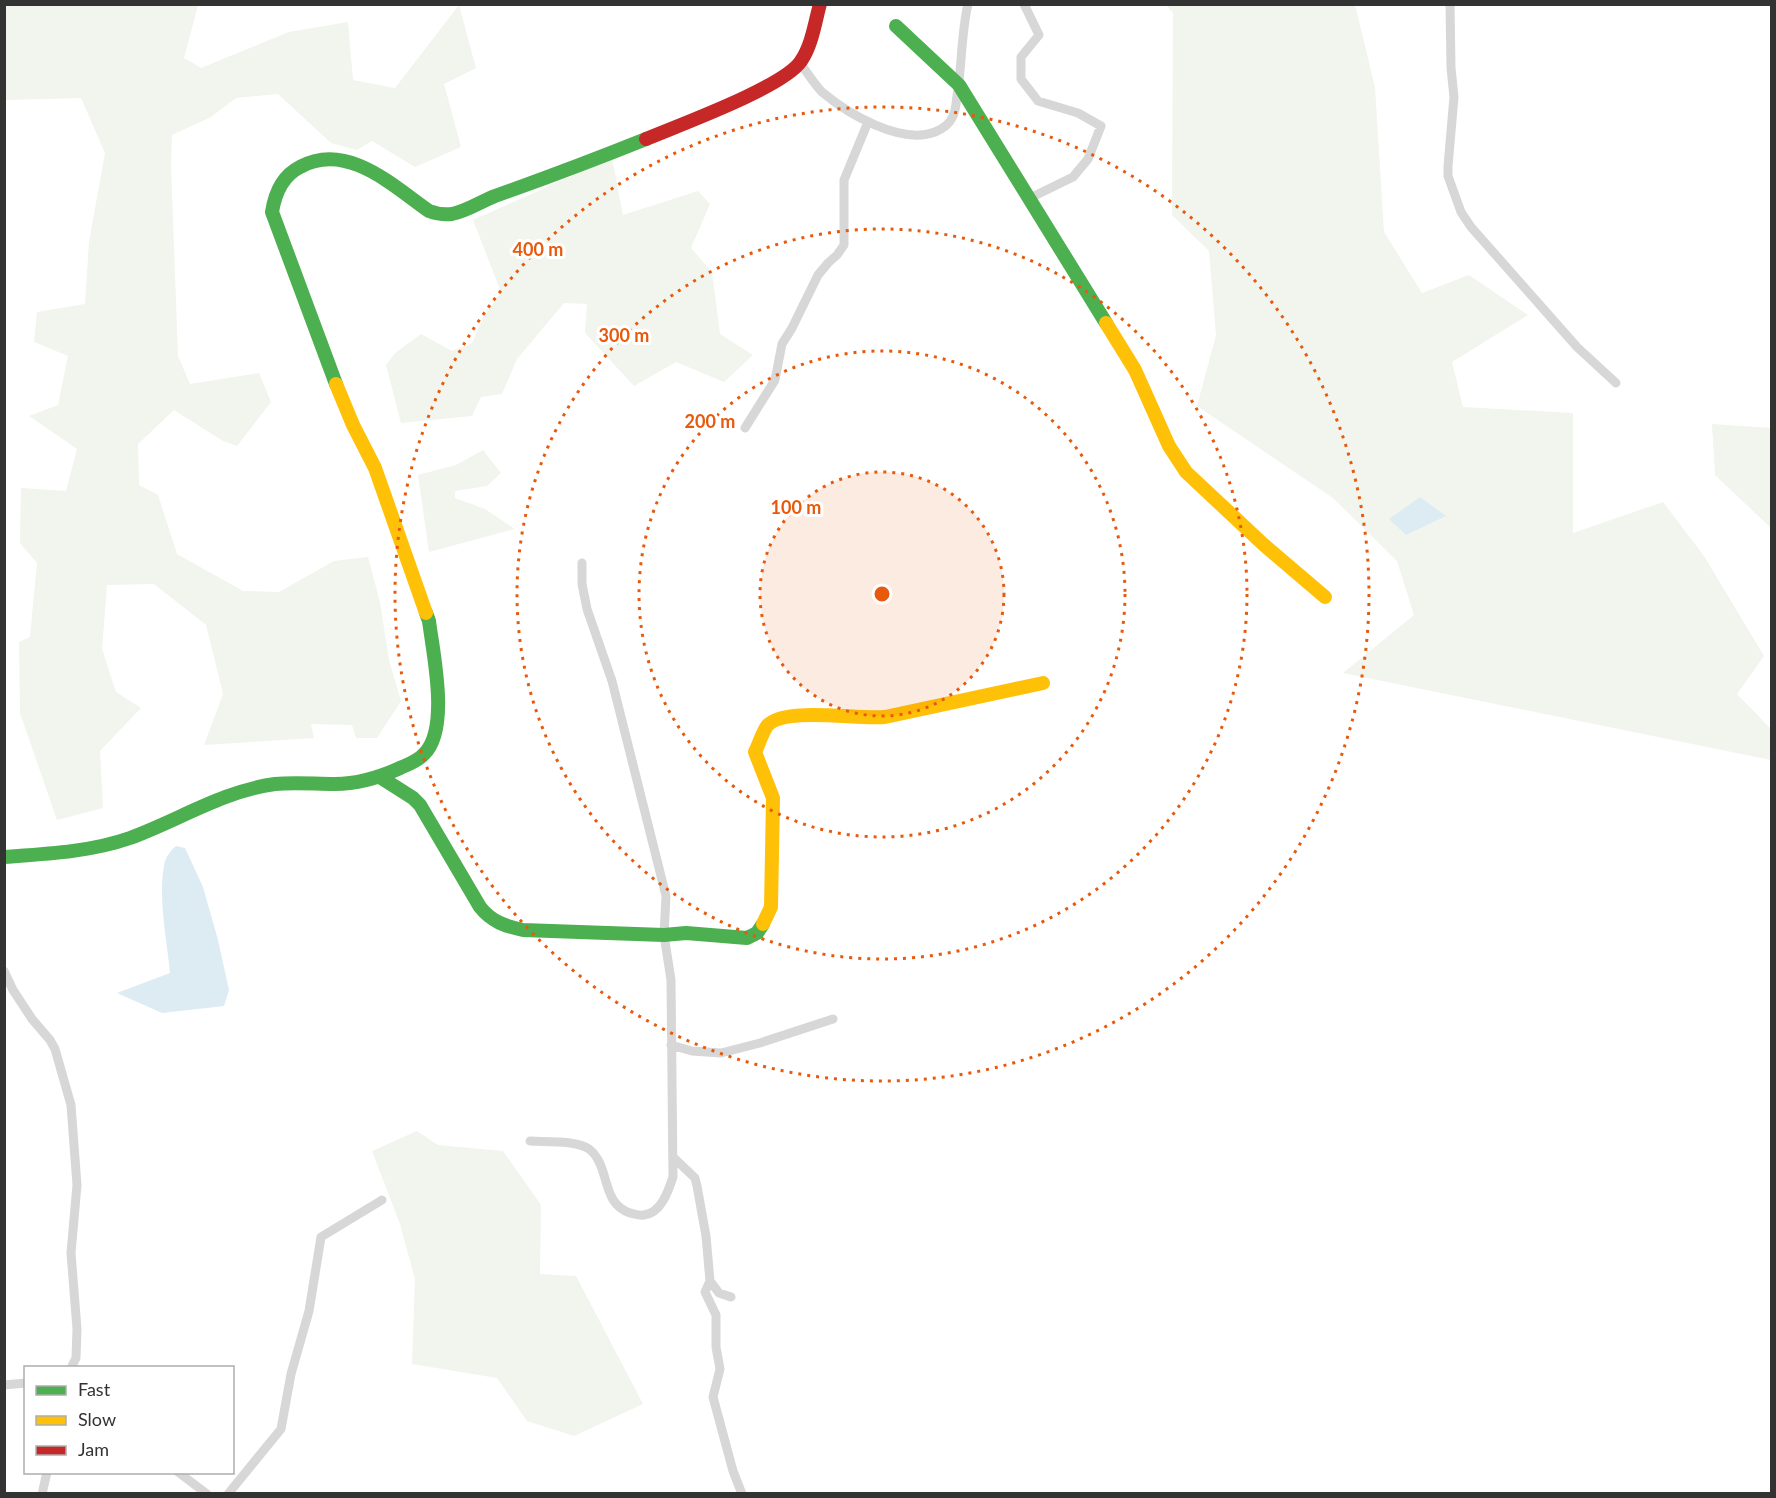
<svg xmlns="http://www.w3.org/2000/svg" width="1776" height="1498" viewBox="0 0 1776 1498" font-family="Lato,sans-serif">
<style>
.green{fill:#f1f5ed}
.water{fill:#ddebf3}
.lines{fill:none;stroke-linecap:round;stroke-linejoin:round}
.street{stroke:#d7d7d7;stroke-width:9}
.fast{stroke:#4caf50;stroke-width:14}
.slow{stroke:#ffc107;stroke-width:14}
.jam{stroke:#c62828;stroke-width:14}
.ring{fill:none;stroke:#e8590c;stroke-width:3;stroke-dasharray:3 6}
.centre{fill:#e8590c;stroke:#fff;stroke-width:3}
.ring-label{font-size:18px;text-anchor:middle;font-weight:bold;fill:#e8590c;stroke:#fff;stroke-width:6;stroke-linejoin:round;paint-order:stroke}
</style>
<rect width="100%" height="100%" fill="#fff"/>
<!-- green -->
<path class="green" d="M4 5H198L184 58 201 68 289 32 348 22 353 80 395 88 459 5 476 68 444 84 461 147 415 167 372 141 357 150 331 143 278 94 236 98 211 117 172 135 171 166 178 356 190 384 259 373 271 402 237 446 223 441 174 410 138 444 139 485 158 495 177 554 243 591 279 592 334 561 368 557 380 602 389 660 401 701 377 738H356L352 725 311 724 314 738 204 745 223 694 206 625 154 584 107 585 102 649 116 692 141 708 100 751 103 808 57 820 20 713 19 642 30 637 37 563 20 543 21 488 66 491 77 449 29 416 58 405 68 356 34 342 37 312 85 304 89 242 105 153 81 98 5 100Z
M1166 5H1355L1375 87 1384 232 1422 293 1469 275 1528 315 1452 362 1463 407 1573 413V533L1663 502 1704 556 1764 656 1737 694 1771 729V760L1343 673 1414 615 1397 561 1333 498 1197 406 1216 335 1209 251 1172 215 1173 13Z
M612 158 623 215 698 191 710 204 691 248 712 272 720 334 753 355 724 382 676 362 634 386 585 333 587 304 564 303 517 359 502 394 481 397 472 416 401 423 386 365 395 353 421 334 452 351 472 343 483 318 501 292 473 220Z
M1712 424 1771 428V528L1715 475Z
M483 450 501 473 487 486 455 491V498L485 509 515 529 429 552 418 475 456 465Z
M417 1131 438 1145 503 1151 541 1205 540 1274 576 1276 643 1404 574 1436 527 1421 497 1378 412 1364 415 1279 400 1224 372 1151Z"/>
<!-- water -->
<path class="water" d="M1420 497 1446 516 1406 535 1389 519Z
M176 846 185 848 203 887 218 940 229 990 224 1006 162 1013 117 993 170 973C167 939 158 900 164 866 165 858 170 851 176 846Z"/>
<g class="lines">
<!-- street -->
<path class="street" d="M1024 4 1039 35 1021 57V79L1038 101 1078 113 1101 126 1088 159 1073 177 1028 199
M1450 4 1451 68 1454 97 1448 166V176L1461 212 1471 227 1577 347 1616 383
M800 63C807 72 814 84 822 92 848 114 901 145 935 132 942 129 949 125 952 118 956 112 956 103 957 96 962 66 961 34 968 4
M745 428 775 380 782 344 792 328 818 275 828 263 837 255 844 245V180L868 122
M4 971 13 990 32 1019 50 1040 55 1049 71 1105 77 1185 71 1253 77 1329 76 1358 71 1368
M671 1045 692 1051 721 1053 760 1043 833 1019
M530 1141C546 1142 577 1140 589 1149 611 1166 600 1203 630 1213 635 1214 639 1216 644 1215 661 1213 668 1192 673 1177L671 980 664 935 666 896 612 681 587 609 582 584V563
M674 1158 695 1178 697 1186 706 1236 710 1281 719 1293 731 1297
M710 1281 705 1292 716 1315V1347L720 1369 713 1397 733 1471 742 1494
M4 1385 26 1383
M178 1472 207 1494
M42 1494 47 1472
M228 1494 281 1429 291 1374 309 1311 321 1237 382 1200"/>
<!-- fast -->
<path class="fast" d="M896 26 959 85 1106 323
M336 384 272 212C275 193 282 176 300 167 347 141 393 186 429 211 437 214 444 215 452 214 467 211 480 202 495 196 546 178 596 159 646 139
M380 777 413 798 420 805 480 907C492 922 505 926 523 930L664 935 686 933 747 938 757 933 763 924
M4 857C46 854 90 852 130 838 179 820 223 791 275 784 294 782 315 784 335 784 357 784 380 777 400 768 409 764 418 761 424 754 450 729 433 653 429 621L426 613"/>
<!-- slow -->
<path class="slow" d="M1106 323 1135 370 1169 446 1186 472 1264 545 1325 597
M336 384 353 425 375 468 426 613
M763 924 771 907 773 798 755 752C759 744 762 733 767 726 784 706 858 720 885 717L1043 683"/>
<!-- jam -->
<path class="jam" d="M646 139C679 125 784 87 801 61 812 45 815 22 820 4"/>
</g>
<!-- distance rings -->
<circle cx="882" cy="594" r="122" fill="#e8590c" fill-opacity=".12"/>
<g class="ring">
<circle cx="882" cy="594" r="122"/>
<circle cx="882" cy="594" r="243"/>
<circle cx="882" cy="594" r="365"/>
<circle cx="882" cy="594" r="487"/>
</g>
<circle cx="882" cy="594" r="9" class="centre"/>
<g class="ring-label">
<text x="538" y="256">400 m</text>
<text x="624" y="342">300 m</text>
<text x="710" y="428">200 m</text>
<text x="796" y="514">100 m</text>
</g>
<!-- border -->
<rect width="1776" height="1498" fill="none" stroke="#333333" stroke-width="12"/>
<!-- legend -->
<rect x="24" y="1366" width="210" height="108" fill="#ffffff" stroke="#adadad" stroke-width="1.5"/>
<rect x="36" y="1386" width="30" height="9" fill="#4caf50" stroke="#adadad" stroke-width="1.5"/>
<text x="78" y="1396" font-size="18" fill="#333333">Fast</text>
<rect x="36" y="1416" width="30" height="9" fill="#ffc107" stroke="#adadad" stroke-width="1.5"/>
<text x="78" y="1426" font-size="18" fill="#333333">Slow</text>
<rect x="36" y="1446" width="30" height="9" fill="#c62828" stroke="#adadad" stroke-width="1.5"/>
<text x="78" y="1456" font-size="18" fill="#333333">Jam</text>
</svg>
